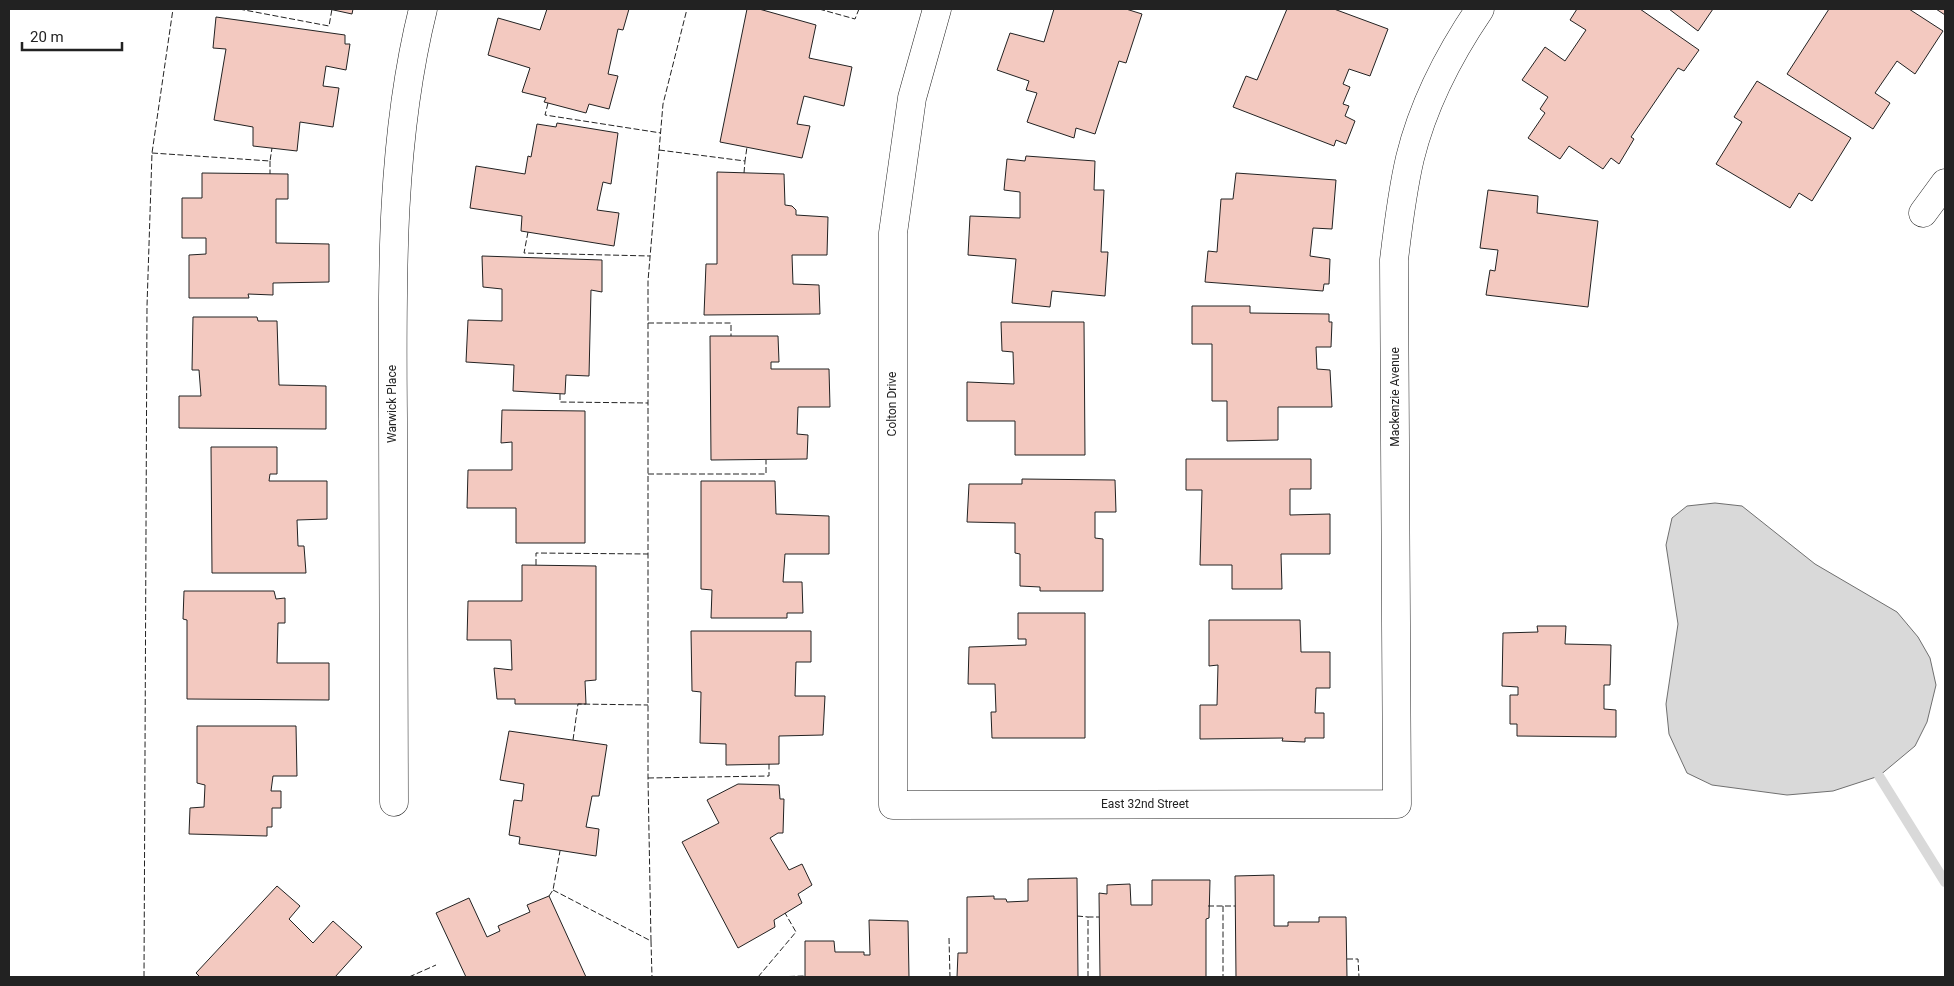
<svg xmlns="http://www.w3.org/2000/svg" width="1954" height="986" viewBox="0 0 1954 986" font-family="Roboto,sans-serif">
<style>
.water{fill:#d9d9d9;stroke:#6f6f6f}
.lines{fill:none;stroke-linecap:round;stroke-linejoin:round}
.stream{stroke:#d9d9d9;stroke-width:10}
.building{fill:#f3c9c0;stroke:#222}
.street-casing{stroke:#222;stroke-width:29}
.street{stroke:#fff;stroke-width:28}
.fence{stroke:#222;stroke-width:1;stroke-dasharray:6 2.5;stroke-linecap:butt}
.labels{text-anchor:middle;stroke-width:4;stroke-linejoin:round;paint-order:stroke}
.street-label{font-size:12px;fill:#222;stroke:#fff}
</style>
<rect width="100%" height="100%" fill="#fff"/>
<!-- water -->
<path class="water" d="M1715 503 1742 506 1815 564 1897 612 1918 637 1930 658 1936 685 1927 722 1915 746 1879 776 1833 791 1787 795 1712 785 1687 773 1669 734 1666 704 1678 624 1666 545 1672 518 1687 506Z"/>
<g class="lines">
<!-- stream -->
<path class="stream" d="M1879 776 1945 882"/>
</g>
<!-- building -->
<path class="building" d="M329 9H353L352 14Z
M544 9H629L623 30 618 29 608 74 618 76 609 109 589 104 586 113 548 103 544 102 546 98 522 92 530 68 488 55 498 18 540 30 547 9Z
M747 9H759L816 25 809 58 852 67 844 106 804 96 797 124 810 126 802 158 720 142Z
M1054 9H1126L1142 14 1126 63 1119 61 1095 134 1076 128 1074 138 1027 122 1037 93 1026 90 1029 81 997 70 1010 33 1044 42Z
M1287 9H1334L1388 29 1370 76 1349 69 1343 84 1350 87 1343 104 1349 106 1345 116 1355 121 1346 144 1336 140 1334 146 1233 107 1246 76 1257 80Z
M1577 9H1640L1699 50 1684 71 1678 68 1631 137 1634 139 1619 164 1611 158 1603 169 1569 146 1560 159 1528 138 1545 113 1540 109 1548 97 1522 80 1545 47 1565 61 1586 30 1570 20Z
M1669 9H1713L1698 31Z
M1829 9H1909L1943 31 1915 74 1897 61 1875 93 1890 103 1873 129 1787 74Z
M1936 9H1945V15Z
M216 17 345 35V44H350L346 70 326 66 323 86 339 88 333 127 300 122 297 151 253 146V127L214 120 226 49 213 48Z
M1757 81 1851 138 1812 201 1799 193 1790 208 1716 164 1742 122 1734 117Z
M557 123 618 133 611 184 603 182 597 210 619 213 614 246 521 231 522 216 470 208 476 166 525 174 528 156 531 157 537 124 556 127Z
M1026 156 1095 161 1094 190H1104L1101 252H1108L1105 296 1052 291 1050 307 1012 303 1016 259 968 255 970 216 1020 218V192L1004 190 1007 159 1025 161Z
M717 172 784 174 785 205 792 206 796 210V215L828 217 827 255H792L793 284 819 285 820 314 704 315 706 264H717Z
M202 173 288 174V199H276V243L329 244V282L273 283V295L248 294 249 298H189V255L206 254V238H182V198H202Z
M1236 173 1336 180 1332 229 1313 228 1310 256 1330 259 1329 284H1324L1323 291 1205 282 1208 251 1217 252 1221 199H1233Z
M1488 190 1538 196 1537 213 1598 221 1588 307 1486 295 1490 270 1495 271 1498 250 1480 248Z
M482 256 602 260V292L591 290 589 376 566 375 565 394 513 391 514 365 466 362 468 320 502 321V289L483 287Z
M1192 306H1250V313L1329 314V322H1332L1331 347H1316L1317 369 1330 370 1332 407H1278V440L1227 441V401H1212V344H1192Z
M193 317H257L258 321H277L279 385 326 386V429L179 428V396H201L199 370H192Z
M1001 322H1084L1085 455H1015V421H967V382L1014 384 1013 352 1002 351Z
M710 336H778L779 362H771V369H829L830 407H798L797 434 808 435 807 459 711 460Z
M502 410 585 411V543H516V508H467L468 470H512V442L501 443Z
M211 447H277V474H270L269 481H327V519L297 520 298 546H304L306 573H212Z
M1186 459H1311V489H1290V515L1330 514V554H1281L1282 589H1232V565H1200L1202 490H1186Z
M1022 479 1115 480 1116 512H1095V538L1103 539V591H1040V587L1020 586V554L1015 553V523L967 522 969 484H1022Z
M701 481H775L776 514 829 516V554H785L783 582H802L803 613H787V618H711L712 590 701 589Z
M522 565 596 566V680L585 681 586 704H515V699H497L494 668 512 670 511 640H467L468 601H522Z
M184 591H274L276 599 285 598V623H278L277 663H329V700L187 699V620L183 619Z
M1018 613H1085V738H992L991 712H996L995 684H968L969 647 1026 645V639H1018Z
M1209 620H1300L1301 652H1330V688H1316L1315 713H1324V738H1305V742L1282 741 1283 738 1200 739V705H1217L1218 665 1209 666Z
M1537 626H1566L1565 644 1611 645 1610 685H1604V709L1616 710V737L1517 736V724H1510V695H1518V687L1502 686 1503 633 1538 632Z
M691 631H811V662H796L795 696H825L823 735 779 736V764L726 765V744L700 743 701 692 692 691Z
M197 726H296L297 776H273L271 791H281V808H272V827H267V836L189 834 190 808 204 807 205 785 197 783Z
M509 731 607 745 599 796H592L586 827 599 829 596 856 519 844 520 837 509 835 514 800 522 801 524 784 500 780Z
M738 784 779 785 780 799H784L783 833H778L770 838 789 870 802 864 812 885 798 894 802 903 774 920 775 927 738 948 682 842 719 823 707 800Z
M1274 875V926H1288V922H1319V917H1346L1347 977H1236L1235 876Z
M1077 878 1078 977H957L958 953H967V897L994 896V899H1006L1007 902 1028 901V879Z
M1152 880H1210L1209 918 1206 919V977H1100L1099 893 1107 894V885L1130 884 1131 905H1152Z
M277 886 300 906 289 919 313 943 333 921 362 947 335 977H200L196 973Z
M549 896 586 977H466L436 913 469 898 487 937 500 931 498 926 530 912 527 905Z
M869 920 908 921 909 977H805V941H834L835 952H864V955H870Z"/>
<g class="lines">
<defs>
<path id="street" d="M937 9 912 98 893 233V805L1397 804 1394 260C1398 226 1402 192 1410 158 1423 105 1450 53 1480 9
M1923 213 1945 183
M394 802C394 674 393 546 393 418 392 282 390 142 423 9"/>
</defs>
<!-- street casing -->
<use href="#street" class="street-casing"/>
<!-- street -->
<use href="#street" class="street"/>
<!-- fence -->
<path class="fence" d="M239 9 329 26 332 9
M819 9 855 19 859 9
M548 103 545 115 661 133
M659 150 745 161 747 147
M152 153 270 161 272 148
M270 161V174
M744 173 745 161
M528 232 524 253 650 256
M648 323H731V336
M560 394V402L648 403
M648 474H766V460
M536 565V553L648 554
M573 740 578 704 648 705
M648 778 769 776V764
M553 890 651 941 652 977
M549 896 553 890 560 851
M1208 906H1235
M1223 906V977
M1077 916 1088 917
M949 938 950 977
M651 941 648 778V281L663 104 687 9
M1347 959H1358L1359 977
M144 977 147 306 152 153 173 9
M409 977 436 965
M758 977 796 932 785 913
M772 977 805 976
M1088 977V917H1099"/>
</g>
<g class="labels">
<!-- street labels -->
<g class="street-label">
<text transform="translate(1395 397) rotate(-90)" y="4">Mackenzie Avenue</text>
<text transform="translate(392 404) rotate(-90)" y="4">Warwick Place</text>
<text transform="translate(892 404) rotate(-90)" y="4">Colton Drive</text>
<text x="1145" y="808">East 32nd Street</text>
</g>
</g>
<!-- border -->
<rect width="1954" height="986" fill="none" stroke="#222222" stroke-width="20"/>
<!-- scale -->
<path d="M22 42v8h100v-8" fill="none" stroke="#222222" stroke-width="2.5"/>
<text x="30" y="42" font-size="15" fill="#222222" stroke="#ffffff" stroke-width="4" paint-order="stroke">20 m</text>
</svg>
